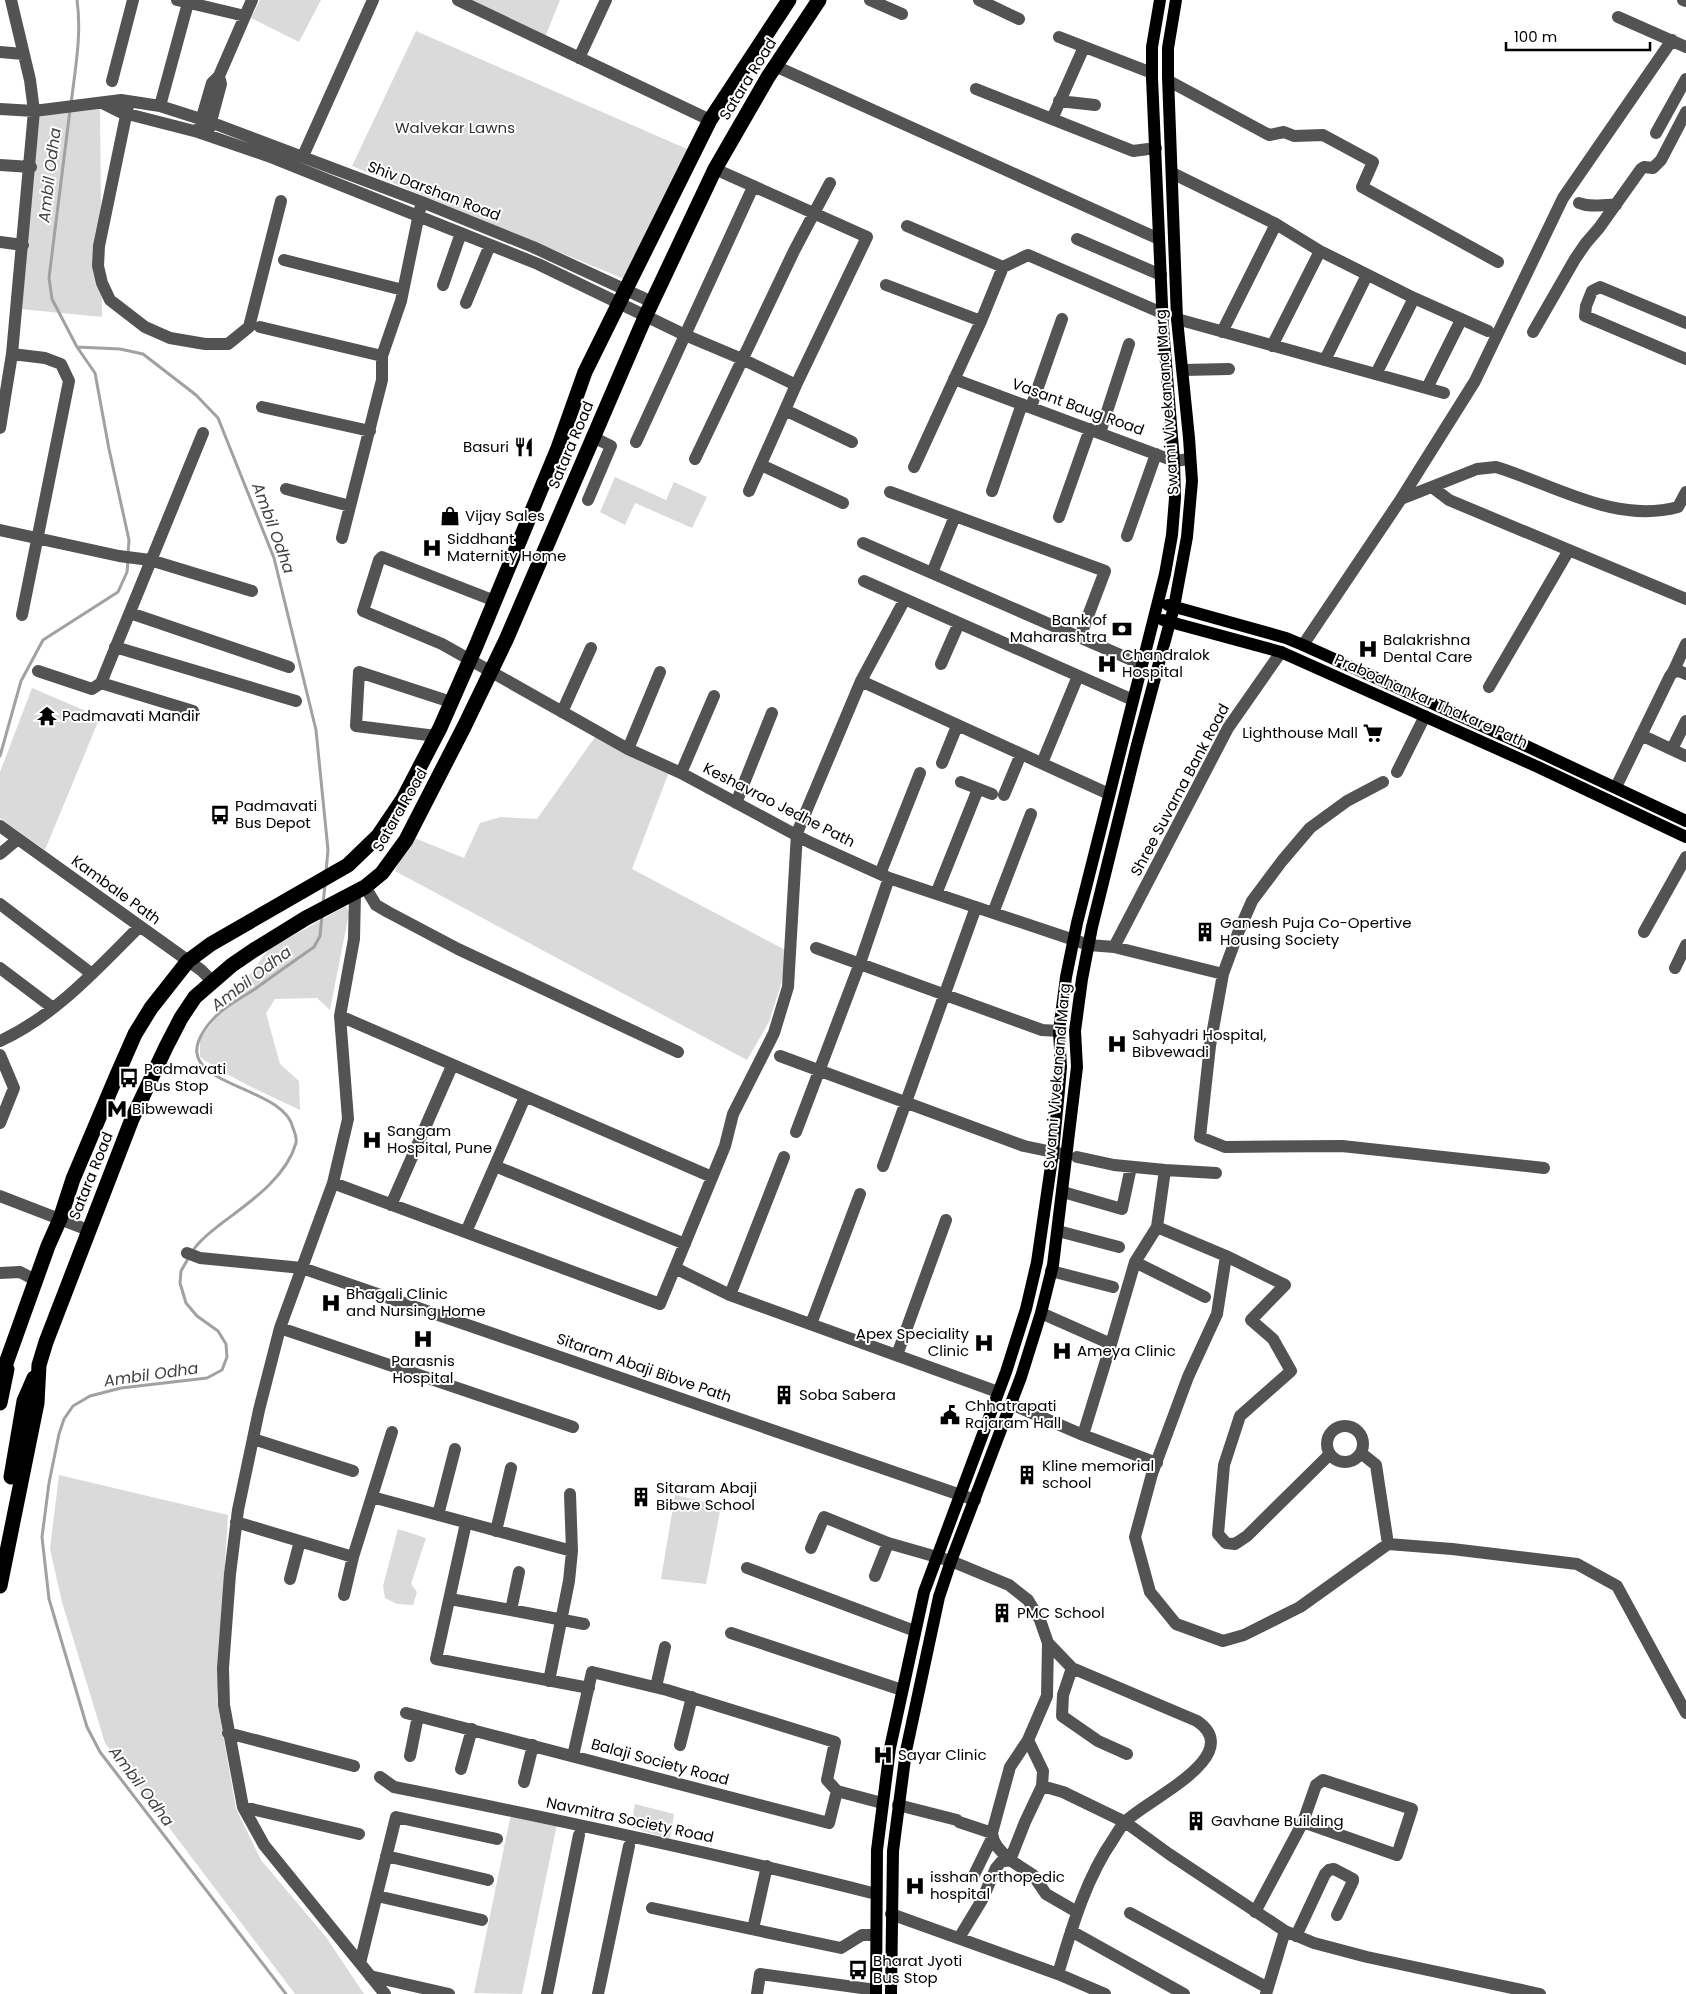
<svg xmlns="http://www.w3.org/2000/svg" width="1686" height="1994" viewBox="0 0 1686 1994" font-family="Poppins,sans-serif">
<style>
.green{fill:#dadada}
.lines{fill:none;stroke-linecap:round;stroke-linejoin:round}
.stream{stroke:#a1a1a1;stroke-width:3}
.minor{stroke:#535353;stroke-width:12}
.major{stroke:#000;stroke-width:12}
.highway{stroke:#000;stroke-width:15}
.labels{text-anchor:middle;stroke-width:4;stroke-linejoin:round;paint-order:stroke}
.street-label{font-size:15px;fill:#000;stroke:#fff}
.park-label{font-size:15px;fill:#313131;stroke:#fff}
.poi-label{font-size:15px;fill:#000;stroke:#fff;text-anchor:start}
.water-label{font-size:16px;font-style:italic;fill:#424242;stroke:#fff}
</style>
<rect width="100%" height="100%" fill="#fff"/>
<!-- green -->
<path class="green" d="M260 0H321L299 42 251 18Z
M461 0H560L545 37Z
M416 31 694 152 629 281 352 166Z
M100 107 102 317 20 309 39 115Z
M615 477 666 500 674 482 707 497 692 528 635 503 625 525 600 512Z
M32 688 100 717 45 850 0 818V772Z
M595 737 669 772 632 869 791 953 769 1022 747 1060 395 871 412 837 464 858 480 823 501 817 537 819Z
M346 906 349 913 330 1010 317 998 275 999 266 1013 280 1064 299 1081 300 1110C266 1094 231 1079 200 1057V1039L269 949Z
M59 1475 228 1515 217 1700 236 1809 261 1860 326 1937 364 1994H295L105 1743 62 1602 50 1549Z
M675 1495 721 1506 706 1584 661 1579Z
M398 1529 426 1538 411 1584 417 1592 413 1605 397 1604 385 1598 383 1586Z
M635 1804 674 1814 670 1839 631 1827Z
M511 1814 557 1824 522 1994 474 1993Z"/>
<g class="lines">
<!-- stream -->
<path class="stream" d="M71 104C75 70 82 34 77 0
M70 110 49 278 52 299 77 347 95 373 109 449 129 540 128 554
M77 347 120 349 143 354 196 395 218 418 274 558 316 730 328 850 326 872
M0 756 21 681 43 640 118 592 127 572 128 561
M323 904 325 885
M192 1252C199 1240 212 1231 222 1223 250 1202 286 1178 296 1143 297 1138 295 1133 293 1128 283 1080 146 1087 217 1015 227 1005 243 997 255 989 274 975 294 961 314 947L320 936 322 915
M189 1257 181 1271 180 1283 186 1303 197 1316 218 1331 226 1344 227 1357 222 1370 207 1378 121 1388 90 1396 73 1406 64 1419 59 1434 49 1483 42 1537 49 1599 87 1727 100 1752 286 1994"/>
<!-- minor -->
<path class="minor" d="M177 0 245 16
M458 0 710 120
M870 0 902 14
M979 0 1019 19
M1683 0 1686 1
M1618 17 1686 47
M1059 37 1152 73
M0 52 23 54
M579 58 606 0
M775 66 1159 239
M112 81 133 0
M1169 81 1269 135 1284 132 1294 136 1323 135 1373 162 1362 187 1498 262
M976 89 1133 151 1156 148
M1059 101 1095 105
M102 103 120 112 198 132 268 156 538 264 685 335 742 359 796 385
M128 106 99 246 98 266 102 283 110 300 145 327 170 338 205 344H228L249 327 281 201
M160 106 188 3
M0 109 34 111 121 100 160 106 210 122 422 202 533 247 652 302
M1052 119 1084 47
M200 124 212 83 219 76 252 0
M209 129 221 84 220 80
M1656 133 1686 79
M303 156 373 0
M0 165 31 167
M715 169 867 237 796 385 749 491
M1172 173 1276 224 1320 251 1414 298 1488 331
M1579 203C1591 208 1603 204 1616 205
M907 226 1003 267 1028 255 1162 313
M1077 239 1161 275
M0 242 23 245
M284 260 403 290
M443 285 461 233
M886 285 981 321
M466 303 490 245
M1177 319 1444 393
M1686 323 1600 287 1592 291 1586 306 1585 316 1686 359
M260 327 382 356
M1222 332 1276 224
M1533 332 1575 259 1586 243 1599 228 1641 169 1644 167 1653 168 1661 160 1686 112
M1272 346 1320 251
M12 354 45 358 61 364 69 381 22 615
M1325 360 1367 275
M1183 370 1229 369
M1376 374 1414 298
M954 379 1174 461 1190 459
M1427 388 1461 320
M262 407 370 431
M1031 407 1062 319
M785 410 852 442
M0 428 12 354 34 111 30 80 11 0
M1100 433 1129 344
M636 442 753 187
M695 459 794 251 830 183
M761 465 843 503
M914 467 981 321 1003 267
M1432 487 1449 500 1686 599
M286 489 350 506
M992 491 1022 404
M890 492 1105 571 1080 637
M1401 499 1475 381 1563 198 1672 40
M588 500 611 446 593 437
M1059 517 1090 429
M0 530 119 556 150 560 252 591
M1127 536 1156 454
M342 538 382 380V356L401 301 420 209
M863 543 1141 664
M932 573 955 516
M864 581 1133 700
M495 601 382 557 379 560 363 611 442 644 628 749 681 773 809 842 889 878 1089 945 1114 947 1223 974 1238 933 1252 901 1282 861 1310 828 1347 801 1383 782
M130 613 289 667
M1303 645 1401 499 1477 469 1496 467C1555 485 1615 524 1678 507L1686 492
M115 647 296 701
M941 664 959 623
M38 671 92 689 101 683 203 433
M1673 672 1686 644
M861 681 1109 794
M101 683 193 711
M1489 687 1569 550
M562 712 591 648
M1641 735 1686 756
M436 736 356 726 359 672 451 702
M628 749 660 672
M1672 749 1686 721
M942 763 957 726
M1042 763 1078 676
M1397 772 1425 716
M681 773 714 696
M961 782 992 794
M1616 787 1670 676 1673 672 1679 671 1686 674
M1004 795 1021 754
M736 803 772 713
M0 826 201 970 212 981
M0 854 18 839
M880 874 920 773
M365 887 376 905 388 912 458 949 678 1052
M355 893 354 939 340 1016 348 1119 333 1183 280 1328 259 1410 238 1510 230 1574 223 1668 224 1705 243 1807 264 1845 385 1994
M936 894 978 789
M0 904 92 974
M993 913 1031 814
M1644 932 1686 857
M1114 947 1228 728 1281 652
M816 948 1042 1030 1059 1031
M0 968 53 1008
M1675 968 1686 945
M1223 974 1210 1046 1200 1137 1225 1147 1342 1146 1544 1168
M340 1016 712 1177
M0 1041C55 1016 97 969 139 927
M0 1055 14 1088 0 1123
M780 1056 1024 1146 1067 1155
M796 1132 860 963 889 878
M1077 1157 1114 1165 1165 1170 1157 1227 1226 1256 1217 1314 1188 1377 1152 1474 1135 1537 1150 1592 1176 1624 1223 1641 1244 1635 1300 1607 1388 1544 1452 1549 1577 1564 1617 1586 1686 1713
M495 1166 685 1244
M883 1166 976 907
M1165 1170 1216 1173
M333 1183 660 1304 725 1146 733 1114 774 1033 788 987 797 833 861 681 905 599
M1063 1192 1122 1209 1131 1167
M0 1196 88 1230
M391 1205 452 1066
M1058 1231 1119 1247
M466 1232 525 1097
M187 1253 200 1258 302 1268 975 1500
M1226 1256 1285 1285 1251 1320 1273 1339 1291 1371 1240 1416 1224 1465 1218 1534 1226 1543 1235 1544 1247 1536 1330 1454
M1135 1262 1205 1297
M675 1268 730 1295 998 1392
M1051 1271 1113 1287
M0 1273 20 1272 35 1280
M730 1295 784 1157
M1041 1313 1111 1344 1135 1262 1157 1227
M811 1324 860 1194
M280 1328 573 1427
M897 1355 946 1220
M1011 1404 1083 1435 1157 1463
M1327 1444a18 18 0 1 1 36 0a18 18 0 1 1-36 0Z
M1083 1435 1111 1344
M253 1439 353 1471
M1361 1453 1376 1465 1388 1544
M372 1497 572 1551
M438 1515 455 1449
M236 1522 353 1557 392 1432
M466 1523 436 1659 589 1688
M496 1531 511 1468
M811 1548 824 1517 888 1543 951 1561 1009 1585 1028 1600 1040 1620 1048 1643 1047 1696 1028 1740 1043 1771 1042 1786 1063 1792 1125 1822 1169 1854 1285 1931 1314 1943 1367 1957 1540 1994
M747 1568 915 1631
M519 1572 511 1610 584 1624
M875 1576 888 1543
M290 1579 300 1541
M344 1595 353 1557
M450 1599 511 1610
M731 1633 902 1690
M1048 1643 1072 1668 1197 1721C1248 1756 1144 1801 1125 1822 1121 1826 1117 1833 1114 1838 1086 1878 1072 1927 1058 1974
M1072 1668 1063 1695 1062 1716 1098 1741 1127 1754
M549 1681 569 1581 572 1551 570 1494
M656 1687 665 1647
M406 1713 829 1823 837 1791 882 1803
M228 1733 354 1766
M680 1745 692 1697
M410 1756 418 1716
M573 1756 592 1672 667 1690 835 1742 827 1780 837 1791
M461 1769 472 1729
M380 1777 394 1787C555 1819 716 1853 876 1894
M524 1782 533 1745
M1042 1786 1025 1822 1010 1860 1033 1875 1046 1894 1077 1912
M898 1805 957 1820
M243 1807 359 1834
M959 1822 992 1833
M386 1856 488 1880
M1010 1860C1002 1852 993 1845 992 1833L1010 1767 1028 1740
M974 1875 992 1838
M377 1896 482 1920
M652 1908 841 1948 862 1935H875
M1255 1912 1303 1822 1397 1855 1412 1809 1323 1780 1316 1785 1303 1822
M1130 1913 1268 1988
M891 1914 1058 1974 1105 1994
M753 1929 767 1866
M1071 1931 1184 1994
M1296 1936 1325 1874 1329 1870 1334 1869 1353 1879V1881L1337 1915
M959 1938 982 1900 996 1868 1001 1862 1010 1860
M360 1963 396 1817 497 1839
M370 1976 449 1994
M547 1994 579 1835
M598 1994 629 1846
M757 1994 760 1974 876 1990
M1266 1994 1285 1931"/>
<!-- major -->
<path class="major" d="M1168 605 1286 638 1303 645 1520 743 1686 821
M1163 620 1281 652 1538 767 1686 837
M876 1994 877 1850 890 1748 924 1592 1006 1372 1026 1309 1037 1262 1053 1152 1059 1090 1061 1067 1059 1031 1066 977 1077 923 1165 574 1172 535 1175 498 1174 461 1163 327 1152 78V47L1160 0
M891 1994 893 1851 906 1751 939 1597 951 1561 1021 1377 1041 1313 1053 1265 1074 1092 1077 1067 1075 1031 1082 979 1092 927 1137 745 1174 607 1187 537 1192 481 1189 438 1177 319 1168 77V48L1176 0"/>
<!-- highway -->
<path class="highway" d="M0 1380 48 1246 60 1219 73 1179 117 1075 135 1034 151 1008 188 961 211 944 348 865 378 836 403 799 440 728 476 646 558 448 585 372 626 289 710 120 789 0
M0 1403 7 1369
M11 1477 24 1401 34 1378
M0 1586 37 1403 39 1365 46 1342 132 1119 166 1047 181 1018 195 997 232 965 254 950 306 918 365 887 382 873 406 840 464 727 506 640 646 315 715 169 768 77 819 0"/>
</g>
<!-- icons -->
<defs>
<symbol id="restaurant-bare" viewBox="-9 -9 18 18"><path d="M-5-6h1v4h1v-4h1v4h1v-4h1v5L-1.5 .5V6h-2V.5L-5-1ZM5-6V6H3V1.5H1.5Q1.5-4 5-6Z" fill="#000" stroke="#fff" stroke-width="2.5" paint-order="stroke"/></symbol>
<symbol id="shop-bare" viewBox="-9 -9 18 18"><path d="M-5-2.5h2.3a2.7 3.5 0 0 1 5.4 0H5L5.5 6h-11ZM-1.5-2.5h3a1.5 2.3 0 0 0-3 0Z" fill="#000" stroke="#fff" stroke-width="2.5" paint-order="stroke"/></symbol>
<symbol id="hospital-bare" viewBox="-9 -9 18 18"><path d="M-5-5h3v3.5h4V-5h3V5h-3V1.5h-4V5h-3Z" fill="#000" stroke="#fff" stroke-width="2.5" paint-order="stroke"/></symbol>
<symbol id="bank-bare" viewBox="-9 -9 18 18"><path d="M-6-4H6V4H-6ZM0-2.3a2.3 2.3 0 1 0 0 4.6a2.3 2.3 0 1 0 0-4.6Z" fill="#000" stroke="#fff" stroke-width="2.5" paint-order="stroke"/></symbol>
<symbol id="temple-bare" viewBox="-9 -9 18 18"><path d="M0-6L5-2H3V0L6.5 2.5H4V6H1.5V3h-3V6H-4V2.5H-6.5L-3 0V-2H-5Z" fill="#000" stroke="#fff" stroke-width="2.5" paint-order="stroke"/></symbol>
<symbol id="supermarket-bare" viewBox="-9 -9 18 18"><path d="M-6-5.5h2.5l.6 2H6L4.5 2H-2.5L-4.4-4H-6ZM-1.5 3.2a1.3 1.3 0 1 0 .1 0ZM3 3.2a1.3 1.3 0 1 0 .1 0Z" fill="#000" stroke="#fff" stroke-width="2.5" paint-order="stroke"/></symbol>
<symbol id="bus-bare" viewBox="-9 -9 18 18"><path d="M-5-6H5V4H4V6H2V4H-2V6H-4V4H-5ZM-3.5-4V0h7V-4ZM-3.5 1.2v1.5H-2V1.2ZM2 1.2v1.5H3.5V1.2Z" fill="#000" stroke="#fff" stroke-width="2.5" paint-order="stroke"/></symbol>
<symbol id="building-bare" viewBox="-9 -9 18 18"><path d="M-4-6H4V6H1V3H-1V6H-4ZM-2.5-4.3h1.7v1.8h-1.7ZM.8-4.3h1.7v1.8H.8ZM-2.5-1h1.7V.8h-1.7ZM.8-1h1.7V.8H.8Z" fill="#000" stroke="#fff" stroke-width="2.5" paint-order="stroke"/></symbol>
<symbol id="metro-bare" viewBox="-9 -9 18 18"><path d="M-5.5 5V-5H-3L0 0L3-5H5.5V5H3V-.5L0 4L-3-.5V5Z" fill="#000" stroke="#fff" stroke-width="2.5" paint-order="stroke"/></symbol>
<symbol id="civic-bare" viewBox="-9 -9 18 18"><path d="M-.6-6.5H3V-4.5H.6V-3L4-1V1h2V6H-6V1h2V-1L-.6-3ZM-1.2 2.5V6h2.4V2.5Z" fill="#000" stroke="#fff" stroke-width="2.5" paint-order="stroke"/></symbol>
</defs>
<g fill-rule="evenodd">
<use href="#restaurant-bare" x="510" y="433" width="28" height="28"/>
<use href="#shop-bare" x="436" y="502" width="28" height="28"/>
<use href="#hospital-bare" x="418" y="534" width="28" height="28"/>
<use href="#bank-bare" x="1108" y="615" width="28" height="28"/>
<use href="#hospital-bare" x="1354" y="635" width="28" height="28"/>
<use href="#hospital-bare" x="1093" y="650" width="28" height="28"/>
<use href="#temple-bare" x="33" y="702" width="28" height="28"/>
<use href="#supermarket-bare" x="1359" y="719" width="28" height="28"/>
<use href="#bus-bare" x="206" y="801" width="28" height="28"/>
<use href="#building-bare" x="1191" y="918" width="28" height="28"/>
<use href="#hospital-bare" x="1103" y="1030" width="28" height="28"/>
<use href="#bus-bare" x="115" y="1064" width="28" height="28"/>
<use href="#metro-bare" x="103" y="1095" width="28" height="28"/>
<use href="#hospital-bare" x="358" y="1126" width="28" height="28"/>
<use href="#hospital-bare" x="317" y="1289" width="28" height="28"/>
<use href="#hospital-bare" x="409" y="1325" width="28" height="28"/>
<use href="#hospital-bare" x="970" y="1329" width="28" height="28"/>
<use href="#hospital-bare" x="1048" y="1337" width="28" height="28"/>
<use href="#building-bare" x="770" y="1381" width="28" height="28"/>
<use href="#civic-bare" x="936" y="1401" width="28" height="28"/>
<use href="#building-bare" x="1013" y="1461" width="28" height="28"/>
<use href="#building-bare" x="627" y="1483" width="28" height="28"/>
<use href="#building-bare" x="988" y="1599" width="28" height="28"/>
<use href="#hospital-bare" x="869" y="1741" width="28" height="28"/>
<use href="#building-bare" x="1182" y="1807" width="28" height="28"/>
<use href="#hospital-bare" x="901" y="1872" width="28" height="28"/>
<use href="#bus-bare" x="844" y="1956" width="28" height="28"/>
</g>
<g class="labels">
<!-- street labels -->
<g class="street-label">
<text transform="translate(748 79) rotate(-58)" y="5">Satara Road</text>
<text transform="translate(434 191) rotate(21)" y="5">Shiv Darshan Road</text>
<text transform="translate(1167 402) rotate(-94)" y="5">Swami Vivekanand Marg</text>
<text transform="translate(1078 407) rotate(20)" y="5">Vasant Baug Road</text>
<text transform="translate(571 445) rotate(-67)" y="5">Satara Road</text>
<text transform="translate(1431 701) rotate(24)" y="5">Prabodhankar Thakare Path</text>
<text transform="translate(1180 790) rotate(-62)" y="5">Shree Suvarna Bank Road</text>
<text transform="translate(779 805) rotate(27)" y="5">Keshavrao Jedhe Path</text>
<text transform="translate(400 810) rotate(-60)" y="5">Satara Road</text>
<text transform="translate(116 890) rotate(36)" y="5">Kambale Path</text>
<text transform="translate(1057 1076) rotate(-85)" y="5">Swami Vivekanand Marg</text>
<text transform="translate(91 1176) rotate(-68)" y="5">Satara Road</text>
<text transform="translate(644 1368) rotate(19)" y="5">Sitaram Abaji Bibve Path</text>
<text transform="translate(660 1762) rotate(15)" y="5">Balaji Society Road</text>
<text transform="translate(630 1820) rotate(12)" y="5">Navmitra Society Road</text>
</g>
<!-- park labels -->
<g class="park-label">
<text x="455" y="133">Walvekar Lawns</text>
</g>
<!-- poi labels -->
<g class="poi-label">
<text x="509" y="452" text-anchor="end">Basuri</text>
<text x="465" y="521">Vijay Sales</text>
<text x="447" y="544">Siddhant<tspan x="447" dy="17">Maternity Home</tspan></text>
<text x="1107" y="625" text-anchor="end">Bank of<tspan x="1107" dy="17">Maharashtra</tspan></text>
<text x="1383" y="645">Balakrishna<tspan x="1383" dy="17">Dental Care</tspan></text>
<text x="1122" y="660">Chandralok<tspan x="1122" dy="17">Hospital</tspan></text>
<text x="62" y="721">Padmavati Mandir</text>
<text x="1358" y="738" text-anchor="end">Lighthouse Mall</text>
<text x="235" y="811">Padmavati<tspan x="235" dy="17">Bus Depot</tspan></text>
<text x="1220" y="928">Ganesh Puja Co-Opertive<tspan x="1220" dy="17">Housing Society</tspan></text>
<text x="1132" y="1040">Sahyadri Hospital,<tspan x="1132" dy="17">Bibvewadi</tspan></text>
<text x="144" y="1074">Padmavati<tspan x="144" dy="17">Bus Stop</tspan></text>
<text x="132" y="1114">Bibwewadi</text>
<text x="387" y="1136">Sangam<tspan x="387" dy="17">Hospital, Pune</tspan></text>
<text x="346" y="1299">Bhagali Clinic<tspan x="346" dy="17">and Nursing Home</tspan></text>
<text x="969" y="1339" text-anchor="end">Apex Speciality<tspan x="969" dy="17">Clinic</tspan></text>
<text x="1077" y="1356">Ameya Clinic</text>
<text x="423" y="1366" text-anchor="middle">Parasnis<tspan x="423" dy="17">Hospital</tspan></text>
<text x="799" y="1400">Soba Sabera</text>
<text x="965" y="1411">Chhatrapati<tspan x="965" dy="17">Rajaram Hall</tspan></text>
<text x="1042" y="1471">Kline memorial<tspan x="1042" dy="17">school</tspan></text>
<text x="656" y="1493">Sitaram Abaji<tspan x="656" dy="17">Bibwe School</tspan></text>
<text x="1017" y="1618">PMC School</text>
<text x="898" y="1760">Sayar Clinic</text>
<text x="1211" y="1826">Gavhane Building</text>
<text x="930" y="1882">isshan orthopedic<tspan x="930" dy="17">hospital</tspan></text>
<text x="873" y="1966">Bharat Jyoti<tspan x="873" dy="17">Bus Stop</tspan></text>
</g>
<!-- water labels -->
<g class="water-label">
<text transform="translate(49 175) rotate(-83)" y="6">Ambil Odha</text>
<text transform="translate(274 528) rotate(70)" y="6">Ambil Odha</text>
<text transform="translate(251 978) rotate(-37)" y="6">Ambil Odha</text>
<text transform="translate(151 1374) rotate(-8)" y="6">Ambil Odha</text>
<text transform="translate(142 1786) rotate(53)" y="6">Ambil Odha</text>
</g>
</g>
<!-- scale -->
<path d="M1506 42v8h144v-8" fill="none" stroke="#000000" stroke-width="2.5"/>
<text x="1514" y="42" font-size="15" fill="#000000" stroke="#ffffff" stroke-width="4" paint-order="stroke">100 m</text>
</svg>
